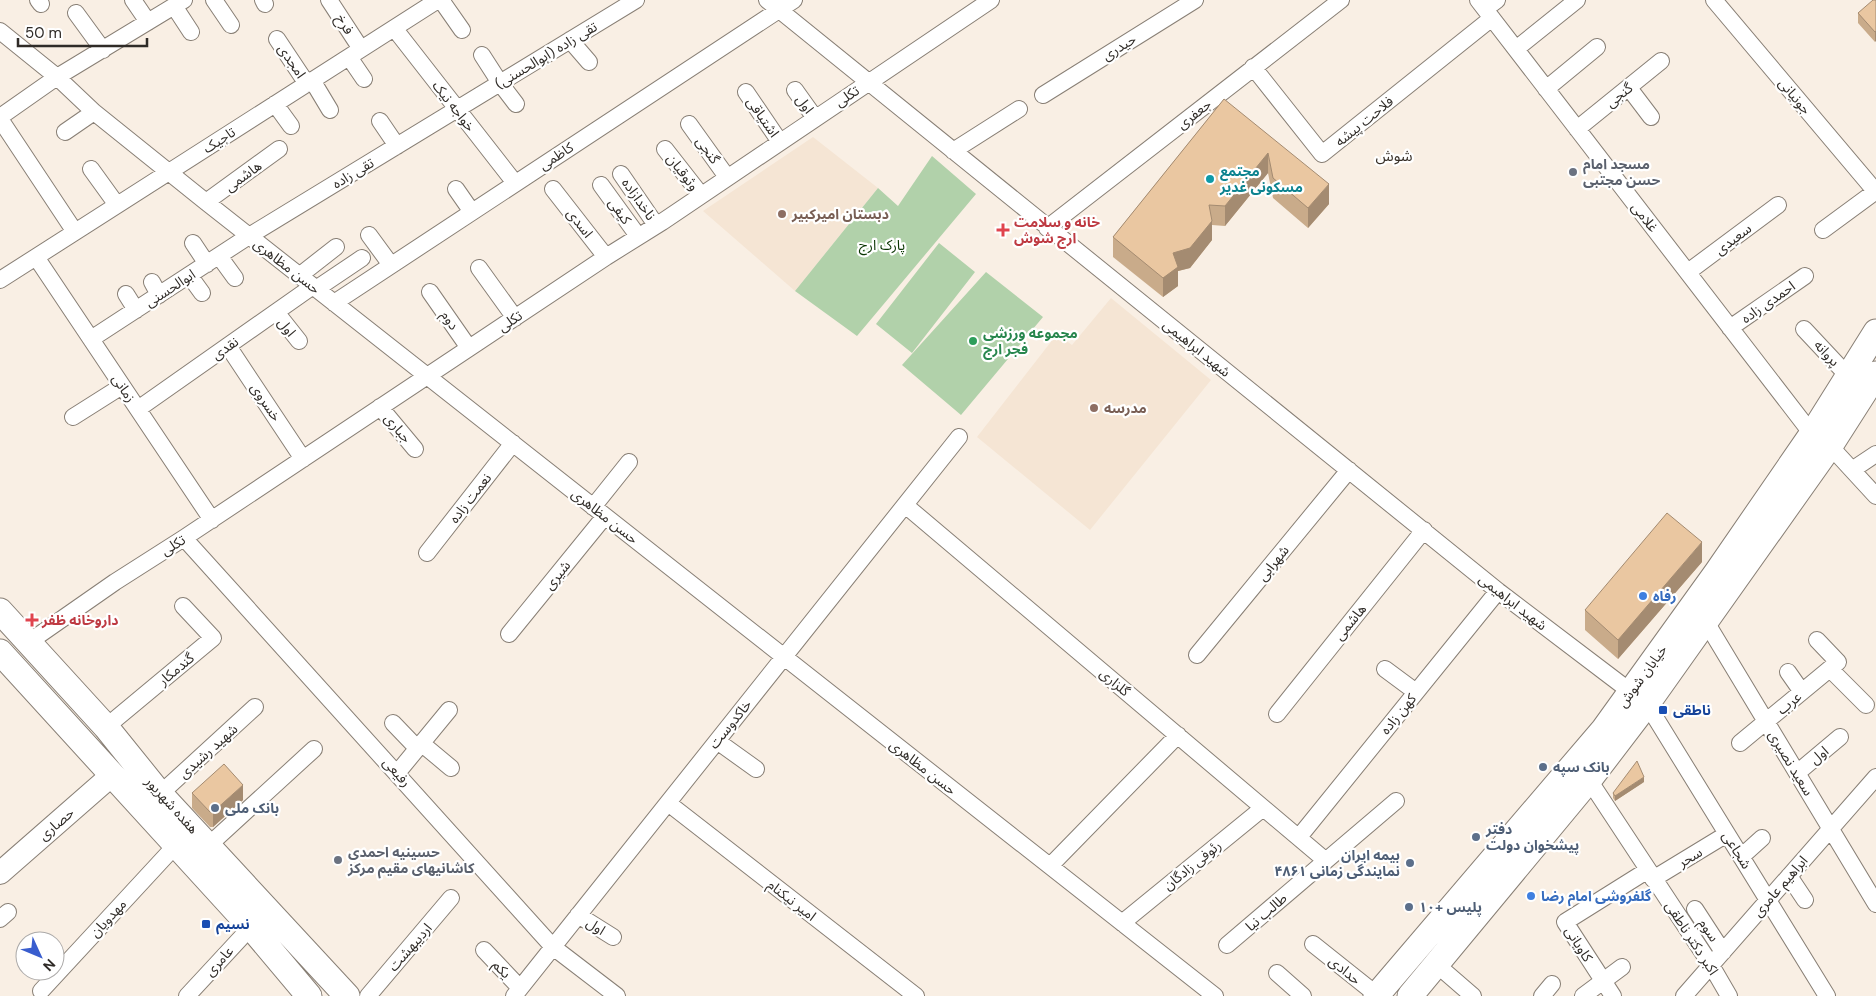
<svg xmlns="http://www.w3.org/2000/svg" width="1876" height="996" viewBox="0 0 1876 996" font-family="'DM Sans','Noto Sans Arabic',sans-serif">
<style>
.built{fill:#f5e5d4}
.green{fill:#b1d1aa}
.lines{fill:none;stroke-linecap:round;stroke-linejoin:round}
.street-casing{stroke:#887f75;stroke-width:18}
.secondary-casing{stroke:#887f75;stroke-width:24}
.primary-casing{stroke:#887f75;stroke-width:27}
.street{stroke:#fff;stroke-width:16}
.secondary{stroke:#fff;stroke-width:22}
.primary{stroke:#fff;stroke-width:25}
.wall{fill:#c9ab8a}
.shaded-wall{fill:#a48b71}
.building{fill:#eac7a1;stroke:#a48b71}
.worship-dot{fill:#6b7280;stroke:#fff;stroke-width:2}
.culture-dot{fill:#0f9aa8;stroke:#fff;stroke-width:2}
.education-dot{fill:#8d6e63;stroke:#fff;stroke-width:2}
.health-dot{fill:#e0444e;stroke:#fff;stroke-width:2}
.leisure-dot{fill:#2e9e5b;stroke:#fff;stroke-width:2}
.shop-dot{fill:#3f7fe0;stroke:#fff;stroke-width:2}
.transit-dot{fill:#1a4fb4;stroke:#fff;stroke-width:2}
.service-dot{fill:#5c6f8a;stroke:#fff;stroke-width:2}
.labels{text-anchor:middle;stroke-width:4.5;stroke-linejoin:round;paint-order:stroke}
.street-label{font-size:14px;fill:#2f2b27;stroke:#fff}
.worship-label{font-size:14px;font-weight:bold;fill:#5b616d;stroke:#fff;text-anchor:start}
.culture-label{font-size:14px;font-weight:bold;fill:#0d838f;stroke:#fff;text-anchor:start}
.education-label{font-size:14px;font-weight:bold;fill:#785e54;stroke:#fff;text-anchor:start}
.health-label{font-size:14px;font-weight:bold;fill:#be3a42;stroke:#fff;text-anchor:start}
.park-label{font-size:14px;fill:#093400;stroke:#fff}
.leisure-label{font-size:14px;font-weight:bold;fill:#27864d;stroke:#fff;text-anchor:start}
.shop-label{font-size:14px;font-weight:bold;fill:#366cbe;stroke:#fff;text-anchor:start}
.transit-label{font-size:14px;font-weight:bold;fill:#164399;stroke:#fff;text-anchor:start}
.service-label{font-size:14px;font-weight:bold;fill:#4e5e75;stroke:#fff;text-anchor:start}
.neighbourhood-label{font-size:15px;fill:#372f27;stroke:#fff}
</style>
<rect width="100%" height="100%" fill="#f9efe4"/>
<!-- built -->
<path class="built" d="M813 137 878 188 795 291 703 211Z
M1111 298 1211 380 1090 530 977 437 1057 334 1072 345Z"/>
<!-- green -->
<path class="green" d="M932 156 976 194 857 336 795 291 878 188 898 206Z
M939 243 975 272 912 353 876 324Z
M986 272 1043 317 961 415 902 365Z"/>
<g class="lines">
<defs>
<path id="street" d="M38 0 41 4
M133 0 148 22
M214 0 231 25
M263 0 265 4
M329 0 361 49
M441 0 462 30
M767 0 1498 591 1631 692
M1478 0 1812 434
M1714 0 1876 192
M174 6 191 32
M1485 9 1497 0
M76 13 103 50
M394 28 515 183
M0 31 57 77 94 112 206 202 1215 996
M277 39 307 84
M570 40 589 62
M1516 49 1577 0
M482 55 500 83 516 104
M349 57 364 79
M1253 67 1322 154 1492 18
M312 80 330 110
M1629 88 1651 117
M1546 89 1597 47
M795 90 815 118
M746 92 780 142
M1043 95 1195 0
M275 104 291 126
M0 117 57 77 184 0
M0 119 75 232
M380 121 397 146
M689 124 727 177
M1577 129 1661 61
M65 132 94 112
M665 149 701 195
M953 151 1019 109
M91 169 117 205
M621 174 656 225
M601 185 638 236
M456 189 472 212
M553 189 606 257
M206 202 279 149
M1047 228 1341 0
M1823 230 1876 191
M369 235 391 265
M193 243 207 264
M219 256 235 278
M36 257 212 520
M479 268 515 318
M1688 272 1778 205
M189 275 202 293
M299 276 336 247
M0 280 438 0
M152 282 159 295
M316 289 362 258
M430 292 469 348
M126 294 136 310
M334 303 794 0
M276 312 299 341
M1730 328 1805 276
M1804 329 1849 377
M91 339 249 236 636 0
M228 346 303 459
M380 407 415 449
M138 409 313 286
M73 417 122 386
M1830 446 1876 496
M1852 470 1876 454
M905 505 1325 860
M593 507 629 462
M184 538 553 947 617 996
M427 553 513 443
M1706 622 1876 904
M509 634 605 516
M29 642 115 582 184 538 606 257 662 222 991 0
M1197 655 1349 470
M1385 669 1416 692
M1830 669 1866 705
M1788 672 1802 692
M1647 704 1827 996
M1277 714 1424 530
M393 723 417 748
M106 727 213 638 183 606
M717 741 756 769
M421 743 451 768
M1740 743 1838 662 1817 640
M398 772 449 710
M1797 773 1840 737
M1589 780 1711 965 1729 996
M160 794 255 707
M668 803 916 996
M1299 837 1498 591
M209 845 314 749
M1741 857 1762 838
M1050 866 1178 735
M1789 876 1805 900
M1653 879 1727 834
M1695 909 1723 952
M578 915 613 937
M0 919 8 912
M1122 923 1263 808
M1313 944 1377 995
M1227 945 1396 801
M484 950 520 988
M1436 964 1473 996
M1277 973 1303 996
M41 991 175 846
M187 996 251 927
M368 996 451 898
M514 996 959 437
M1542 996 1552 984
M1583 996 1622 967
M1613 996 1565 922 1648 870
M1684 996 1876 777"/>
<path id="secondary" d="M0 873 112 775"/>
<path id="primary" d="M0 611 106 727 160 794 347 996
M0 652 251 927 309 996
M1376 996 1604 729 1717 572 1812 434 1876 332
M1410 996 1589 780 1647 704 1830 446 1876 374"/>
</defs>
<!-- street casing -->
<use href="#street" class="street-casing"/>
<!-- secondary casing -->
<use href="#secondary" class="secondary-casing"/>
<!-- primary casing -->
<use href="#primary" class="primary-casing"/>
<!-- street -->
<use href="#street" class="street"/>
<!-- secondary -->
<use href="#secondary" class="secondary"/>
<!-- primary -->
<use href="#primary" class="primary"/>
</g>
<!-- wall -->
<path class="wall" d="M1876 0 1875 42 1858 23V13Z
M1224 99 1329 204 1308 228 1273 198 1268 173 1225 226 1212 225V240L1190 268 1178 271V286L1163 297 1113 257V237Z
M1702 562 1618 659 1585 630V610Z
M1644 782 1615 801 1613 798V793Z
M192 793 243 800 213 827H210L192 808Z"/>
<!-- shaded-wall -->
<path class="shaded-wall" d="M1876 31V41L1875 42V32Z
M1268 153V173L1225 226V206Z
M1329 184V204L1308 228V208Z
M1212 221V240L1190 268 1178 271V286L1163 297V278L1173 253Z
M1702 542V562L1618 659V640Z
M1644 777V782L1615 801V796Z
M243 785V800L213 827V812Z"/>
<!-- building -->
<path class="building" d="M1873 0H1876V31L1875 32 1858 13Z
M1224 99 1329 184 1308 208 1273 178 1268 153 1225 206 1209 205 1212 221 1190 248 1173 253 1178 267 1163 278 1113 237Z
M1667 513 1702 542 1618 640 1585 610Z
M1637 761 1644 777 1615 796 1613 793Z
M224 764 243 785 213 812H210L192 793Z"/>
<!-- markers -->
<g class="worship-dot">
<circle cx="1573" cy="172" r="5"/>
<circle cx="338" cy="860" r="5"/>
</g>
<circle class="culture-dot" cx="1210" cy="179" r="5"/>
<g class="education-dot">
<circle cx="782" cy="214" r="5"/>
<circle cx="1094" cy="408" r="5"/>
</g>
<g class="health-dot">
<path d="M1000.5 222.5h5v5h5v5h-5v5h-5v-5h-5v-5h5z"/>
<path d="M29.5 612.5h5v5h5v5h-5v5h-5v-5h-5v-5h5z"/>
</g>
<circle class="leisure-dot" cx="973" cy="341" r="5"/>
<g class="shop-dot">
<circle cx="1643" cy="596" r="5"/>
<circle cx="1531" cy="896" r="5"/>
</g>
<g class="transit-dot">
<rect x="1658" y="705" width="10" height="10" rx="2.5"/>
<rect x="201" y="919" width="10" height="10" rx="2.5"/>
</g>
<g class="service-dot">
<circle cx="1543" cy="767" r="5"/>
<circle cx="215" cy="808" r="5"/>
<circle cx="1476" cy="837" r="5"/>
<circle cx="1410" cy="863" r="5"/>
<circle cx="1409" cy="907" r="5"/>
</g>
<g class="labels">
<!-- street labels -->
<g class="street-label">
<text transform="translate(345 24) rotate(57)" y="5">فرخ</text>
<text transform="translate(1119 47) rotate(-32)" y="5">حیدری</text>
<text transform="translate(546 55) rotate(-31)" y="5">تقی زاده (ابوالحسنی)</text>
<text transform="translate(292 61) rotate(56)" y="5">امجدی</text>
<text transform="translate(1619 95) rotate(-39)" y="5">گنجی</text>
<text transform="translate(847 96) rotate(-34)" y="5">تکلی</text>
<text transform="translate(1795 96) rotate(50)" y="5">جونیانی</text>
<text transform="translate(805 104) rotate(54)" y="5">اول</text>
<text transform="translate(454 106) rotate(52)" y="5">خواجه نیک</text>
<text transform="translate(1194 114) rotate(-38)" y="5">جعفری</text>
<text transform="translate(763 117) rotate(55)" y="5">اشتیاقی</text>
<text transform="translate(1364 121) rotate(-39)" y="5">فلاحت پیشه</text>
<text transform="translate(219 140) rotate(-33)" y="5">تاجیک</text>
<text transform="translate(708 150) rotate(54)" y="5">گنجی</text>
<text transform="translate(556 156) rotate(-33)" y="5">کاظمی</text>
<text transform="translate(683 172) rotate(52)" y="5">وثوقیان</text>
<text transform="translate(353 173) rotate(-31)" y="5">تقی زاده</text>
<text transform="translate(243 176) rotate(-36)" y="5">هاشمی</text>
<text transform="translate(639 199) rotate(55)" y="5">ناخدازاده</text>
<text transform="translate(620 211) rotate(54)" y="5">کیفی</text>
<text transform="translate(1645 217) rotate(52)" y="5">غلامی</text>
<text transform="translate(580 223) rotate(52)" y="5">اسدی</text>
<text transform="translate(1733 239) rotate(-37)" y="5">سعیدی</text>
<text transform="translate(287 266) rotate(38)" y="5">حسن مظاهری</text>
<text transform="translate(170 288) rotate(-33)" y="5">ابوالحسنی</text>
<text transform="translate(1768 302) rotate(-35)" y="5">احمدی زاده</text>
<text transform="translate(450 320) rotate(55)" y="5">دوم</text>
<text transform="translate(510 321) rotate(-34)" y="5">تکلی</text>
<text transform="translate(287 327) rotate(52)" y="5">اول</text>
<text transform="translate(225 348) rotate(-35)" y="5">نقدی</text>
<text transform="translate(1197 348) rotate(39)" y="5">شهید ابراهیمی</text>
<text transform="translate(1827 353) rotate(47)" y="5">پروانه</text>
<text transform="translate(124 388) rotate(56)" y="5">زمانی</text>
<text transform="translate(266 402) rotate(56)" y="5">خسروی</text>
<text transform="translate(398 428) rotate(50)" y="5">جباری</text>
<text transform="translate(470 498) rotate(-52)" y="5">نعمت زاده</text>
<text transform="translate(605 516) rotate(38)" y="5">حسن مظاهری</text>
<text transform="translate(173 545) rotate(-32)" y="5">تکلی</text>
<text transform="translate(1273 563) rotate(-51)" y="5">شهرابی</text>
<text transform="translate(557 575) rotate(-51)" y="5">شیری</text>
<text transform="translate(1513 602) rotate(38)" y="5">شهید ابراهیمی</text>
<text transform="translate(1350 622) rotate(-51)" y="5">هاشمی</text>
<text transform="translate(176 669) rotate(-40)" y="5">گندمکار</text>
<text transform="translate(1642 676) rotate(-54)" y="5">خیابان شوش</text>
<text transform="translate(1115 682) rotate(40)" y="5">گلزاری</text>
<text transform="translate(1789 703) rotate(-40)" y="5">عرب</text>
<text transform="translate(1398 714) rotate(-51)" y="5">کهن زاده</text>
<text transform="translate(730 724) rotate(-51)" y="5">خاکدوست</text>
<text transform="translate(208 751) rotate(-42)" y="5">شهید رشیدی</text>
<text transform="translate(1819 755) rotate(-40)" y="5">اول</text>
<text transform="translate(1791 763) rotate(59)" y="5">سعید نصیری</text>
<text transform="translate(923 767) rotate(38)" y="5">حسن مظاهری</text>
<text transform="translate(397 772) rotate(48)" y="5">رفیعی</text>
<text transform="translate(172 805) rotate(48)" y="5">هفده شهریور</text>
<text transform="translate(56 824) rotate(-41)" y="5">حصاری</text>
<text transform="translate(1737 850) rotate(58)" y="5">شجاعی</text>
<text transform="translate(1690 857) rotate(-31)" y="5">سحر</text>
<text transform="translate(1192 865) rotate(-39)" y="5">رئوفی زادگان</text>
<text transform="translate(1780 886) rotate(-49)" y="5">ابراهیم عامری</text>
<text transform="translate(792 900) rotate(38)" y="5">امیر نیکنام</text>
<text transform="translate(1266 912) rotate(-41)" y="5">طالب نیا</text>
<text transform="translate(108 918) rotate(-47)" y="5">مهدویان</text>
<text transform="translate(596 926) rotate(33)" y="5">اول</text>
<text transform="translate(1709 930) rotate(56)" y="5">سوم</text>
<text transform="translate(1692 938) rotate(57)" y="5">اکبر دکتر ناطقی</text>
<text transform="translate(1579 944) rotate(58)" y="5">کاویانی</text>
<text transform="translate(410 947) rotate(-49)" y="5">اردیبهشت</text>
<text transform="translate(219 961) rotate(-48)" y="5">عامری</text>
<text transform="translate(502 969) rotate(46)" y="5">یکم</text>
<text transform="translate(1345 970) rotate(39)" y="5">حدادی</text>
</g>
<!-- worship labels -->
<g class="worship-label">
<text x="1583" y="169">مسجد امام<tspan x="1583" dy="16">حسن مجتبی</tspan></text>
<text x="348" y="857">حسینیه احمدی<tspan x="348" dy="16">کاشانیهای مقیم مرکز</tspan></text>
</g>
<!-- culture labels -->
<g class="culture-label">
<text x="1220" y="176">مجتمع<tspan x="1220" dy="16">مسکونی غدیر</tspan></text>
</g>
<!-- education labels -->
<g class="education-label">
<text x="792" y="219">دبستان امیرکبیر</text>
<text x="1104" y="413">مدرسه</text>
</g>
<!-- health labels -->
<g class="health-label">
<text x="1014" y="227">خانه و سلامت<tspan x="1014" dy="16">ارج شوش</tspan></text>
<text x="42" y="625">داروخانه ظفر</text>
</g>
<!-- park labels -->
<g class="park-label">
<text x="882" y="250">پارک ارج</text>
</g>
<!-- leisure labels -->
<g class="leisure-label">
<text x="983" y="338">مجموعه ورزشی<tspan x="983" dy="16">فجر ارج</tspan></text>
</g>
<!-- shop labels -->
<g class="shop-label">
<text x="1653" y="601">رفاه</text>
<text x="1541" y="901">گلفروشی امام رضا</text>
</g>
<!-- transit labels -->
<g class="transit-label">
<text x="1673" y="715">ناطقی</text>
<text x="216" y="929">نسیم</text>
</g>
<!-- service labels -->
<g class="service-label">
<text x="1553" y="772">بانک سپه</text>
<text x="225" y="813">بانک ملی</text>
<text x="1486" y="834">دفتر<tspan x="1486" dy="16">پیشخوان دولت</tspan></text>
<text x="1400" y="860" text-anchor="end">بیمه ایران<tspan x="1400" dy="16">نمایندگی زمانی ۴۸۶۱</tspan></text>
<text x="1419" y="912">پلیس +۱۰</text>
</g>
<!-- neighbourhood labels -->
<g class="neighbourhood-label">
<text x="1394" y="161">شوش</text>
</g>
</g>
<!-- north arrow -->
<g transform="translate(40 956) rotate(134)"><circle r="24" fill="#ffffff" stroke="#acaaa9"/>
<path d="M0-4L9 19L0 12L-9 19Z" fill="#395dce"/>
<text y="-8" font-size="14" font-weight="bold" text-anchor="middle" fill="#2f2b27">N</text>
</g>
<!-- scale -->
<path d="M18 38v8h129v-8" fill="none" stroke="#2f2b27" stroke-width="2.5"/>
<text x="25" y="38" font-size="15" fill="#2f2b27" stroke="#ffffff" stroke-width="4" paint-order="stroke">50 m</text>
</svg>
